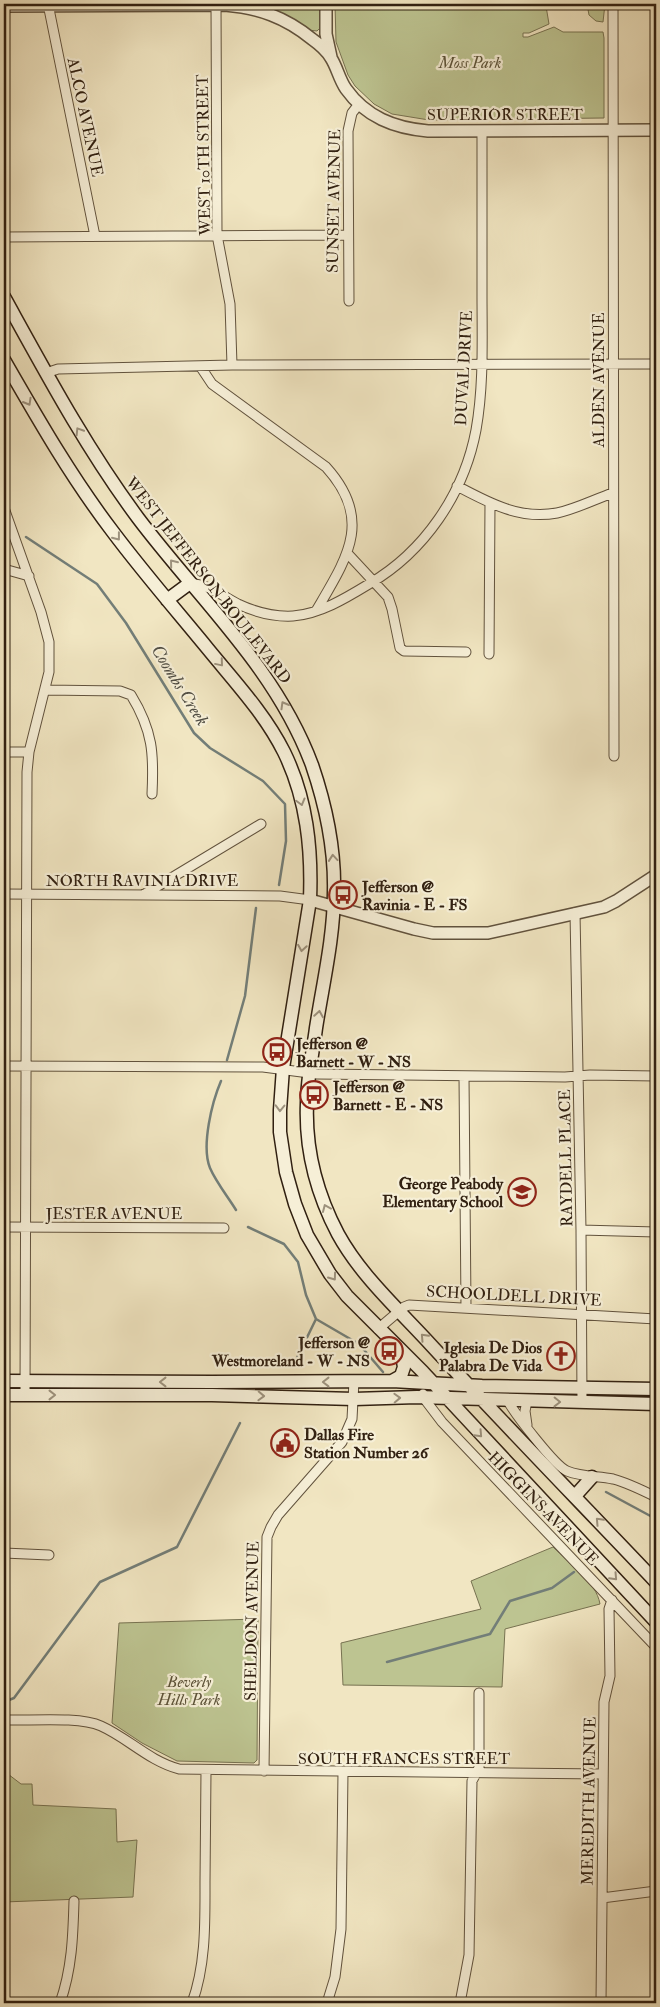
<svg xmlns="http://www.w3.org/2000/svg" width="660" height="2007" viewBox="0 0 660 2007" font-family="'IM FELL Double Pica',serif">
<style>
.green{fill:#bdc491;stroke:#777251}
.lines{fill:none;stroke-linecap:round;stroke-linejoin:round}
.stream{stroke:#737e78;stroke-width:2.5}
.minor-casing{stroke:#61523d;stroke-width:11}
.tertiary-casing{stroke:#61523d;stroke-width:14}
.secondary-casing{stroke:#312011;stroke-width:15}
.minor{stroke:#f6efd7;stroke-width:9}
.tertiary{stroke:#f6efd7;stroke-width:11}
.secondary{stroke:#f6efd7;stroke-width:12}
.oneway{stroke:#9d927e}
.labels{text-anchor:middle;stroke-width:4.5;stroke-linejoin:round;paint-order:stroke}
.park-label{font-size:16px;font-style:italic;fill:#5b5137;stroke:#f6efd7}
.street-label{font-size:16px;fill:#312011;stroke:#f6efd7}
.poi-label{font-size:16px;font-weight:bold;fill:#312011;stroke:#f6efd7;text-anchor:start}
.water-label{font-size:18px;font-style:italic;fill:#524f45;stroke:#f6efd7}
</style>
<rect width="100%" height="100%" fill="#f1e6c2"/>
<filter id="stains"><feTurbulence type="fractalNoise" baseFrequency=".004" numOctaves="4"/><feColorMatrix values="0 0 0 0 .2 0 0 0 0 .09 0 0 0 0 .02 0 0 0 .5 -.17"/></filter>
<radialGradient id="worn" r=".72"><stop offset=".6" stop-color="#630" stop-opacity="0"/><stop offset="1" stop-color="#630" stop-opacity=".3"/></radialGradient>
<!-- green -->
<path class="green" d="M248 4H321V27L317 31 308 30Z
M335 4H544L546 6 549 24 529 33H523V37H528L554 27 563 32H603L604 38V118L429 120 392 114 374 104 355 86 348 75 336 42Z
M587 4H605L603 22 596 21 589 15Z
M553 1547C569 1563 596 1581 600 1604L505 1629 502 1687 343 1685 341 1643 481 1609 471 1581Z
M258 1619 257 1760 254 1763 177 1761 142 1743 112 1723 119 1623Z
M4 1771 21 1784H32L33 1805 116 1809 117 1842 137 1840 133 1897 4 1902Z"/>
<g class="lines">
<!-- stream -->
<path class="stream" d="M26 537 97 584 126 623 194 733 210 748 263 781 285 804 286 841 279 885
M227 1060 245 996 256 908
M221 1081C212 1102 201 1146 210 1168 216 1182 228 1197 236 1210
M248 1227 284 1244 298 1262 306 1295 316 1319 359 1344 383 1372
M295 1362 316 1319
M606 1492 656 1519
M387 1662 490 1634 510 1601 552 1588 574 1572
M4 1702 14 1698 100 1582 177 1547 240 1423"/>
<defs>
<path id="minor" d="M48 4 95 236
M216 4 217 235 230 304 232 365
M613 4 614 756
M4 237 348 235
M349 301 348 131 352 113 359 104
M200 366 212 384 326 467C374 520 347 558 316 611
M46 373 58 369 232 365 656 364
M457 486C489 503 520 520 557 513 576 509 595 499 613 493
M4 508 41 612 49 642V672L29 752 27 772 25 1395
M348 554 388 597 392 609 400 648 404 651 466 652
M4 569 29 576
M190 583C212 586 219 594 238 604 255 612 274 617 293 616 320 614 346 598 369 584 424 552 464 494 476 430 484 385 482 339 482 294 482 240 482 186 482 131
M489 654 490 503
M46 690 120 691 131 695C153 731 154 754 152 794
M4 752H29
M4 894 280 896 310 900
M143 895 261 824
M575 913 581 1230 582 1402
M4 1066 263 1067 317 1074 565 1077 590 1075 656 1076
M464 1076 466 1307
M4 1227 224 1228
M581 1230 656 1232
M378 1329 404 1307 409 1305 656 1319
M423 1394V1397L442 1422 656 1647
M508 1401C515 1414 555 1466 567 1471 582 1477 598 1476 613 1479 628 1483 642 1490 656 1497
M527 1425 525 1411 527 1401
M4 1553 49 1555
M4 1720C29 1721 79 1716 101 1726 128 1738 149 1761 179 1769L603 1774
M264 1771 267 1537 271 1527 278 1515 342 1442 352 1419 354 1381
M602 1898 656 1891
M60 2003C72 1969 73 1936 74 1901
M192 2003C206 1965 205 1922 205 1882 205 1845 206 1808 206 1771
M327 2003 335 1977 341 1929 343 1772
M460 2003 469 1955 472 1781 479 1768V1693
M601 2003 604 1702 610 1676 609 1609 612 1600"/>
<path id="tertiary" d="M326 4V34L331 57
M4 6 225 5C259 8 285 17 312 39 319 44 327 51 331 58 337 67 339 79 346 89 366 117 394 128 428 131L656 130
M310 900 414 929 433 933H488L604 907 616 901 656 875"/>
<path id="secondary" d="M4 297C46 373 86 448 138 518 199 599 276 668 312 765 326 806 335 849 334 892 334 937 323 983 316 1028 313 1052 307 1078 307 1103 305 1149 317 1194 338 1234 361 1276 399 1310 431 1345 505 1425 581 1503 656 1582
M4 360C38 419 71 477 113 532 143 572 176 610 208 649 235 682 265 714 284 752 307 799 312 849 310 900L283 1068 280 1110V1132L286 1172 295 1204 307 1235 330 1274 347 1296 423 1372 656 1622
M167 600 190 583
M4 1381 212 1382 392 1381 482 1386 656 1389
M392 1381 401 1376 404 1367 401 1350
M4 1395H212L354 1399 417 1397 656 1404
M575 1496 592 1477"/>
</defs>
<!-- minor casing -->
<use href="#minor" class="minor-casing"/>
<!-- tertiary casing -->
<use href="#tertiary" class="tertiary-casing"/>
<!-- secondary casing -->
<use href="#secondary" class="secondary-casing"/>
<!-- minor -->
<use href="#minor" class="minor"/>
<!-- tertiary -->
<use href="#tertiary" class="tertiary"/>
<!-- secondary -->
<use href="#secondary" class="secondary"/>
</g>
<!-- one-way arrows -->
<defs><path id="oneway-chevron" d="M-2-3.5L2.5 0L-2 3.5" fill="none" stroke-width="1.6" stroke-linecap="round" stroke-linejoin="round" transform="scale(1.25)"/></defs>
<g class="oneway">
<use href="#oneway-chevron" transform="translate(28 402) rotate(60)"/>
<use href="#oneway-chevron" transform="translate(79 431) rotate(-122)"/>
<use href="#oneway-chevron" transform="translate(117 537) rotate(52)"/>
<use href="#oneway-chevron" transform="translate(173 563) rotate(-129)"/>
<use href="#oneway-chevron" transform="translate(220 663) rotate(50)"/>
<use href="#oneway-chevron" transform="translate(284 705) rotate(-120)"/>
<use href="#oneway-chevron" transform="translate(301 802) rotate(75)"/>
<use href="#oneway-chevron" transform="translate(333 858) rotate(-95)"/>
<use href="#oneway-chevron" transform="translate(302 948) rotate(99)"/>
<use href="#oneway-chevron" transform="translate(319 1014) rotate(-81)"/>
<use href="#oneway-chevron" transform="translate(280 1108) rotate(91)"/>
<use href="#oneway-chevron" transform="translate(326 1208) rotate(-113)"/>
<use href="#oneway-chevron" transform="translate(333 1277) rotate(54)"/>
<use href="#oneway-chevron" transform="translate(424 1337) rotate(-133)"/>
<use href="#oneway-chevron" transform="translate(163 1382) rotate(-180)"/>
<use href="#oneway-chevron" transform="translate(326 1382) rotate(180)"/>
<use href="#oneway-chevron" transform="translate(52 1395)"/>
<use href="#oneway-chevron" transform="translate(261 1396) rotate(2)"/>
<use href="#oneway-chevron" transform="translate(397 1398) rotate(-2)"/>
<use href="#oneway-chevron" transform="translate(557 1402) rotate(1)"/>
<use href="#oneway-chevron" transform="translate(479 1434) rotate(47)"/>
<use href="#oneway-chevron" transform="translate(599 1521) rotate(-133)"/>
<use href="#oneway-chevron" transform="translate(614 1577) rotate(47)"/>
</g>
<!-- icons -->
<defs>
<symbol id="bus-ring" viewBox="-11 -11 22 22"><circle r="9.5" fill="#f6efd7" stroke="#8f2418" stroke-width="1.5"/><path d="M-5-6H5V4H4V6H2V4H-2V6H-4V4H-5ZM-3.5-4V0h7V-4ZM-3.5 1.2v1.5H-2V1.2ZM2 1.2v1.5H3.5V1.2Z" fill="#8f2418"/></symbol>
<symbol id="school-ring" viewBox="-11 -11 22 22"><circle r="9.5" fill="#f6efd7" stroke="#8f2418" stroke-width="1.5"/><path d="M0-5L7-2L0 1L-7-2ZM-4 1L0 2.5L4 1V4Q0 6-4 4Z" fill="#8f2418"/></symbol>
<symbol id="church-ring" viewBox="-11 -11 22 22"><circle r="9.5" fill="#f6efd7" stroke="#8f2418" stroke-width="1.5"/><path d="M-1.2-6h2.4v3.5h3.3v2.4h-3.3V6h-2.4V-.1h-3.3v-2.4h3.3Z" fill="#8f2418"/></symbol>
<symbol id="civic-ring" viewBox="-11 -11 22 22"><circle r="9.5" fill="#f6efd7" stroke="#8f2418" stroke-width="1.5"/><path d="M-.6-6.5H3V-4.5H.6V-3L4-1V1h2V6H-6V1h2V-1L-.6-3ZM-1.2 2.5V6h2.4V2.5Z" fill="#8f2418"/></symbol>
</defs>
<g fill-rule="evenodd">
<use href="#bus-ring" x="327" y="879" width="32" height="32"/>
<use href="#bus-ring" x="261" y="1036" width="32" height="32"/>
<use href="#bus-ring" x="298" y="1079" width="32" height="32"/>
<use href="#school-ring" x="506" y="1176" width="32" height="32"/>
<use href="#bus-ring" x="373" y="1335" width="32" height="32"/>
<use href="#church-ring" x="545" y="1340" width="32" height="32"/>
<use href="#civic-ring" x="269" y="1427" width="32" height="32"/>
</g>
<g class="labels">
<!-- park labels -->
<g class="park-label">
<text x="470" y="68">Moss Park</text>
<text x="189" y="1687">Beverly<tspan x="189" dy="18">Hills Park</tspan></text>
</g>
<!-- street labels -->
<g class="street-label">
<text x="505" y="120">SUPERIOR STREET</text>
<text transform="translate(86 117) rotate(78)" y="6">ALCO AVENUE</text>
<text transform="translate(203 155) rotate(-91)" y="6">WEST 10TH STREET</text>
<text transform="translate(333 201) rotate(-89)" y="6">SUNSET AVENUE</text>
<text transform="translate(463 368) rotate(-87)" y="6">DUVAL DRIVE</text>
<text transform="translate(598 380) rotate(-90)" y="6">ALDEN AVENUE</text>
<text transform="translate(209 580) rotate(52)" y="6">WEST JEFFERSON BOULEVARD</text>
<text x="142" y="886">NORTH RAVINIA DRIVE</text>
<text transform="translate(565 1158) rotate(-91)" y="6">RAYDELL PLACE</text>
<text x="114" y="1219">JESTER AVENUE</text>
<text transform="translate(514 1295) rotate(3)" y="6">SCHOOLDELL DRIVE</text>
<text transform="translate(544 1508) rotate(46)" y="6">HIGGINS AVENUE</text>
<text transform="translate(251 1621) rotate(-89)" y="6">SHELDON AVENUE</text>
<text x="404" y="1764">SOUTH FRANCES STREET</text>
<text transform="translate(588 1801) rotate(-89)" y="6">MEREDITH AVENUE</text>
</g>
<!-- poi labels -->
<g class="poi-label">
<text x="362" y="892">Jefferson @<tspan x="362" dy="18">Ravinia - E - FS</tspan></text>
<text x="296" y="1049">Jefferson @<tspan x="296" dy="18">Barnett - W - NS</tspan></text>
<text x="333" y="1092">Jefferson @<tspan x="333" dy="18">Barnett - E - NS</tspan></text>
<text x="503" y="1189" text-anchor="end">George Peabody<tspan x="503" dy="18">Elementary School</tspan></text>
<text x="370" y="1348" text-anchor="end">Jefferson @<tspan x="370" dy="18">Westmoreland - W - NS</tspan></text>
<text x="542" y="1353" text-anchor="end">Iglesia De Dios<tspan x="542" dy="18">Palabra De Vida</tspan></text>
<text x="304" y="1440">Dallas Fire<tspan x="304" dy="18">Station Number 26</tspan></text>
</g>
<!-- water labels -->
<g class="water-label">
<text transform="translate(180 685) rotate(58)" y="6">Coombs Creek</text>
</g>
</g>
<!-- margin -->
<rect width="660" height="2007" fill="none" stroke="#f1e6c2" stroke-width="20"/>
<rect x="5" y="5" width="650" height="1997" fill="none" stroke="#312011" stroke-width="2.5"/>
<rect x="10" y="10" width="640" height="1987" fill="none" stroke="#312011"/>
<rect width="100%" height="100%" filter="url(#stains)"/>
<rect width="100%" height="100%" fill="url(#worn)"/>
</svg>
